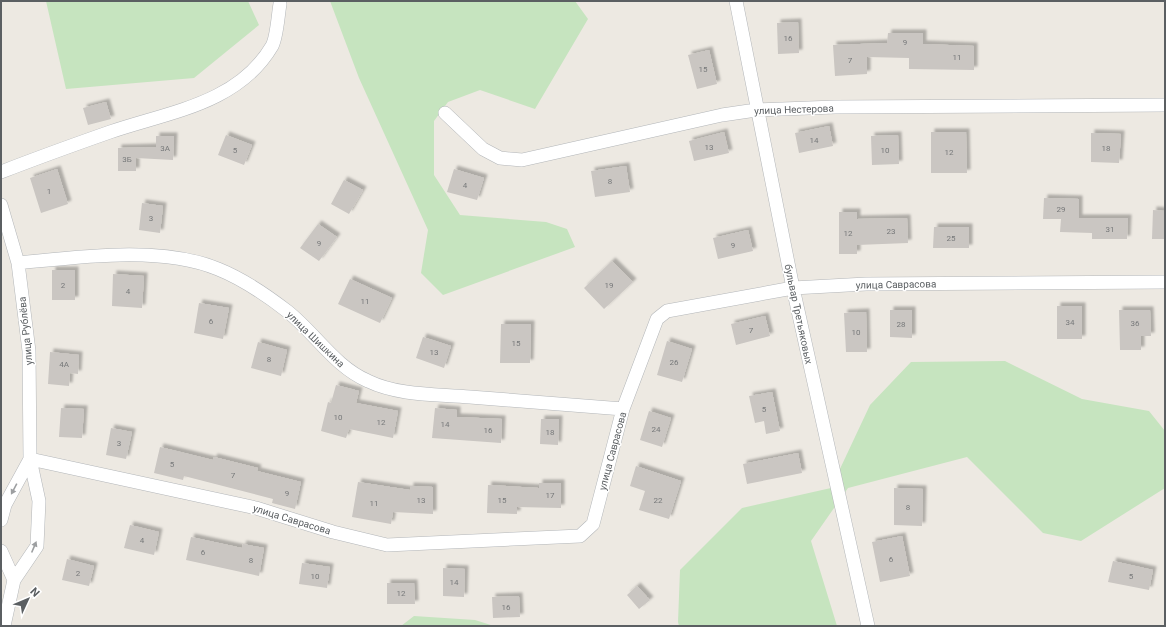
<svg xmlns="http://www.w3.org/2000/svg" width="1166" height="627" viewBox="0 0 1166 627" font-family="Roboto,sans-serif">
<style>
.green{fill:#c6e4bf}
.building{fill:#cac6c2;filter:url(#shadow)}
.lines{fill:none;stroke-linecap:round;stroke-linejoin:round}
.minor-casing{stroke:#b3b6b9;stroke-width:14}
.minor{stroke:#fff;stroke-width:13}
.oneway{fill:#9d9fa1}
.labels{text-anchor:middle;stroke-width:3;stroke-linejoin:round;paint-order:stroke}
.number-label{font-size:8px;fill:#77797a}
.street-label{font-size:10px;fill:#5b5f62;stroke:#fff}
</style>
<defs>
<filter id="shadow"><feDropShadow dx="3.5" dy="-3.5" stdDeviation="1" flood-color="#0004"/></filter>
</defs>
<rect width="100%" height="100%" fill="#ede9e2"/>
<!-- green -->
<path class="green" d="M46 1H248L259 25 194 78 66 89Z
M330 1H575L588 19 535 109 480 90 448 102 434 121V175L460 215 546 222 567 229 575 247 443 295 421 273 428 230 359 78Z
M1005 361 1082 399 1149 411 1165 431V488L1081 541 1043 533 967 457 848 488 811 541 837 626H679L678 622 680 570 742 508 831 488 870 405 911 362Z
M414 616 475 620 494 626H401Z"/>
<!-- building -->
<path class="building" d="M798 22 799 53 778 54 777 23Z
M888 33H923V44L974 46V70L909 69V58L867 57V74L835 76 833 45 887 43Z
M709 50 717 84 697 89 688 55Z
M106 102 111 119 88 125 83 108Z
M829 126 833 146 799 153 795 133Z
M724 132 729 153 694 161 689 141Z
M931 132H966L967 173H931Z
M1091 133 1121 134 1119 163 1091 162Z
M226 135 252 145 244 165 218 155Z
M898 135 899 164 872 165 871 136Z
M156 136H174L173 160 136 158V171H118V148L156 147Z
M626 166 630 192 595 197 591 171Z
M57 169 68 204 41 213 30 178Z
M454 169 484 178 477 200 447 192Z
M344 180 363 190 349 214 331 204Z
M1044 198 1079 199V218H1128L1127 239H1092V233L1060 232 1061 219H1043Z
M142 203 163 206 160 233 139 230Z
M1153 210 1165 211V239H1152Z
M839 212H857V219L907 218 908 243 857 245V254H839Z
M318 224 337 237 319 261 300 248Z
M934 227H969V248H933Z
M748 230 753 251 718 259 713 238Z
M612 261 633 282 604 309 584 288Z
M52 270H75V300H52Z
M113 274 144 276 142 308 112 306Z
M350 279 392 298 380 323 338 304Z
M199 303 229 308 223 339 194 333Z
M1057 306H1082V339H1057Z
M890 310H912V338L890 337Z
M1119 310H1150L1151 336H1141V350H1120Z
M866 312 867 352H846L844 313Z
M765 316 770 336 736 345 731 324Z
M501 324H531L530 363H500Z
M423 337 451 346 444 368 416 358Z
M667 341 692 349 682 382 657 375Z
M258 342 287 350 281 376 251 368Z
M50 352 79 355 78 374 70 373 69 386 48 384Z
M336 385 359 391 356 403 398 411 393 438 349 429 346 438 321 431 328 402 331 403Z
M772 392 780 431 766 434 764 421 755 423 749 396Z
M61 408 84 409 82 438 59 437Z
M435 408 457 410V417L502 419 501 443 432 438Z
M649 411 671 418 662 447 640 440Z
M541 419H559L558 445 540 444Z
M111 428 132 432 126 459 106 455Z
M160 447 213 460 214 457 258 468 257 471 301 482 295 509 272 503 273 499 184 476 183 480 154 473Z
M798 453 802 473 747 484 743 464Z
M636 466 681 481 669 519 639 510 645 491 630 486Z
M358 482 410 490V486L433 487V514L393 512 391 524 352 517Z
M539 483H561V508L517 507V514L487 513 488 485 539 488Z
M894 488 923 489 922 526 894 525Z
M130 525 159 532 154 555 124 548Z
M902 536 910 576 880 582 872 542Z
M191 537 242 548 243 544 264 548 259 576 186 560Z
M67 559 94 566 89 586 62 580Z
M1113 561 1153 570 1149 590 1108 582Z
M302 563 330 567 327 588 299 584Z
M443 568 465 569 464 597 443 596Z
M387 583H414L415 604H387Z
M637 586 650 600 639 609 627 595Z
M519 596 520 617 493 618 492 597Z"/>
<g class="lines">
<defs>
<path id="minor" d="M736 1 793 288 868 626
M445 113 483 149 500 158 522 160 722 115 756 110 835 107 1165 105
M1 172C37 158 73 145 110 132 168 112 238 104 272 46 277 37 278 15 280 4
M1 205 18 263 29 351 30 459 39 501 37 546 14 580 4 626
M18 263C78 257 161 245 218 269 243 279 265 294 287 311 315 333 335 367 368 381 399 396 437 394 470 397 521 401 572 405 623 409
M30 459 256 508 333 532 387 545 580 536 593 524 623 409 657 319 667 311 793 288 866 284 1165 282
M1 520 5 505 30 459
M1 551 14 580"/>
</defs>
<!-- minor casing -->
<use href="#minor" class="minor-casing"/>
<!-- minor -->
<use href="#minor" class="minor"/>
</g>
<!-- one-way arrows -->
<defs><path id="oneway-solid" d="M-6-.8H1V-3.2L6.5 0L1 3.2V.8H-6Z"/></defs>
<g class="oneway">
<use href="#oneway-solid" transform="translate(14 489) rotate(118)"/>
<use href="#oneway-solid" transform="translate(34 547) rotate(-67)"/>
</g>
<g class="labels">
<!-- number labels -->
<g class="number-label">
<text x="788" y="41">16</text>
<text x="905" y="45">9</text>
<text x="957" y="60">11</text>
<text x="850" y="63">7</text>
<text x="703" y="72">15</text>
<text x="814" y="143">14</text>
<text x="709" y="150">13</text>
<text x="165" y="151">3А</text>
<text x="1106" y="151">18</text>
<text x="235" y="153">5</text>
<text x="885" y="153">10</text>
<text x="949" y="155">12</text>
<text x="127" y="162">3Б</text>
<text x="610" y="184">8</text>
<text x="465" y="188">4</text>
<text x="49" y="194">1</text>
<text x="1061" y="212">29</text>
<text x="151" y="221">3</text>
<text x="1110" y="232">31</text>
<text x="891" y="234">23</text>
<text x="848" y="236">12</text>
<text x="951" y="241">25</text>
<text x="319" y="246">9</text>
<text x="733" y="248">9</text>
<text x="63" y="288">2</text>
<text x="609" y="288">19</text>
<text x="128" y="294">4</text>
<text x="365" y="304">11</text>
<text x="211" y="324">6</text>
<text x="1070" y="325">34</text>
<text x="1135" y="326">36</text>
<text x="901" y="327">28</text>
<text x="751" y="333">7</text>
<text x="856" y="335">10</text>
<text x="516" y="346">15</text>
<text x="434" y="355">13</text>
<text x="269" y="362">8</text>
<text x="674" y="365">26</text>
<text x="64" y="367">4А</text>
<text x="764" y="412">5</text>
<text x="338" y="420">10</text>
<text x="381" y="425">12</text>
<text x="445" y="427">14</text>
<text x="656" y="432">24</text>
<text x="488" y="433">16</text>
<text x="550" y="435">18</text>
<text x="119" y="446">3</text>
<text x="172" y="467">5</text>
<text x="233" y="478">7</text>
<text x="287" y="496">9</text>
<text x="550" y="498">17</text>
<text x="421" y="503">13</text>
<text x="502" y="503">15</text>
<text x="658" y="503">22</text>
<text x="374" y="506">11</text>
<text x="908" y="510">8</text>
<text x="142" y="543">4</text>
<text x="203" y="555">6</text>
<text x="891" y="562">6</text>
<text x="251" y="563">8</text>
<text x="78" y="576">2</text>
<text x="315" y="579">10</text>
<text x="1131" y="579">5</text>
<text x="454" y="585">14</text>
<text x="401" y="596">12</text>
<text x="506" y="610">16</text>
</g>
<!-- street labels -->
<g class="street-label">
<text transform="translate(794 109) rotate(-2)" y="4">улица Нестерова</text>
<text transform="translate(896 284) rotate(-1)" y="4">улица Саврасова</text>
<text transform="translate(799 314) rotate(78)" y="4">бульвар Третьяковых</text>
<text transform="translate(25 331) rotate(-96)" y="4">улица Рублёва</text>
<text transform="translate(316 339) rotate(44)" y="4">улица Шишкина</text>
<text transform="translate(612 451) rotate(-75)" y="4">улица Саврасова</text>
<text transform="translate(292 519) rotate(17)" y="4">улица Саврасова</text>
</g>
</g>
<!-- border -->
<rect width="1166" height="627" fill="none" stroke="#5b5f62" stroke-width="4"/>
<!-- north arrow -->
<g transform="translate(28 599) rotate(46)" stroke="#ffffff" stroke-width="3" paint-order="stroke">
<path d="M0-3L7 15L0 10L-7 15Z" fill="#5b5f62"/>
<text y="-6" font-size="11" font-weight="bold" text-anchor="middle" fill="#5b5f62">N</text>
</g>
</svg>
